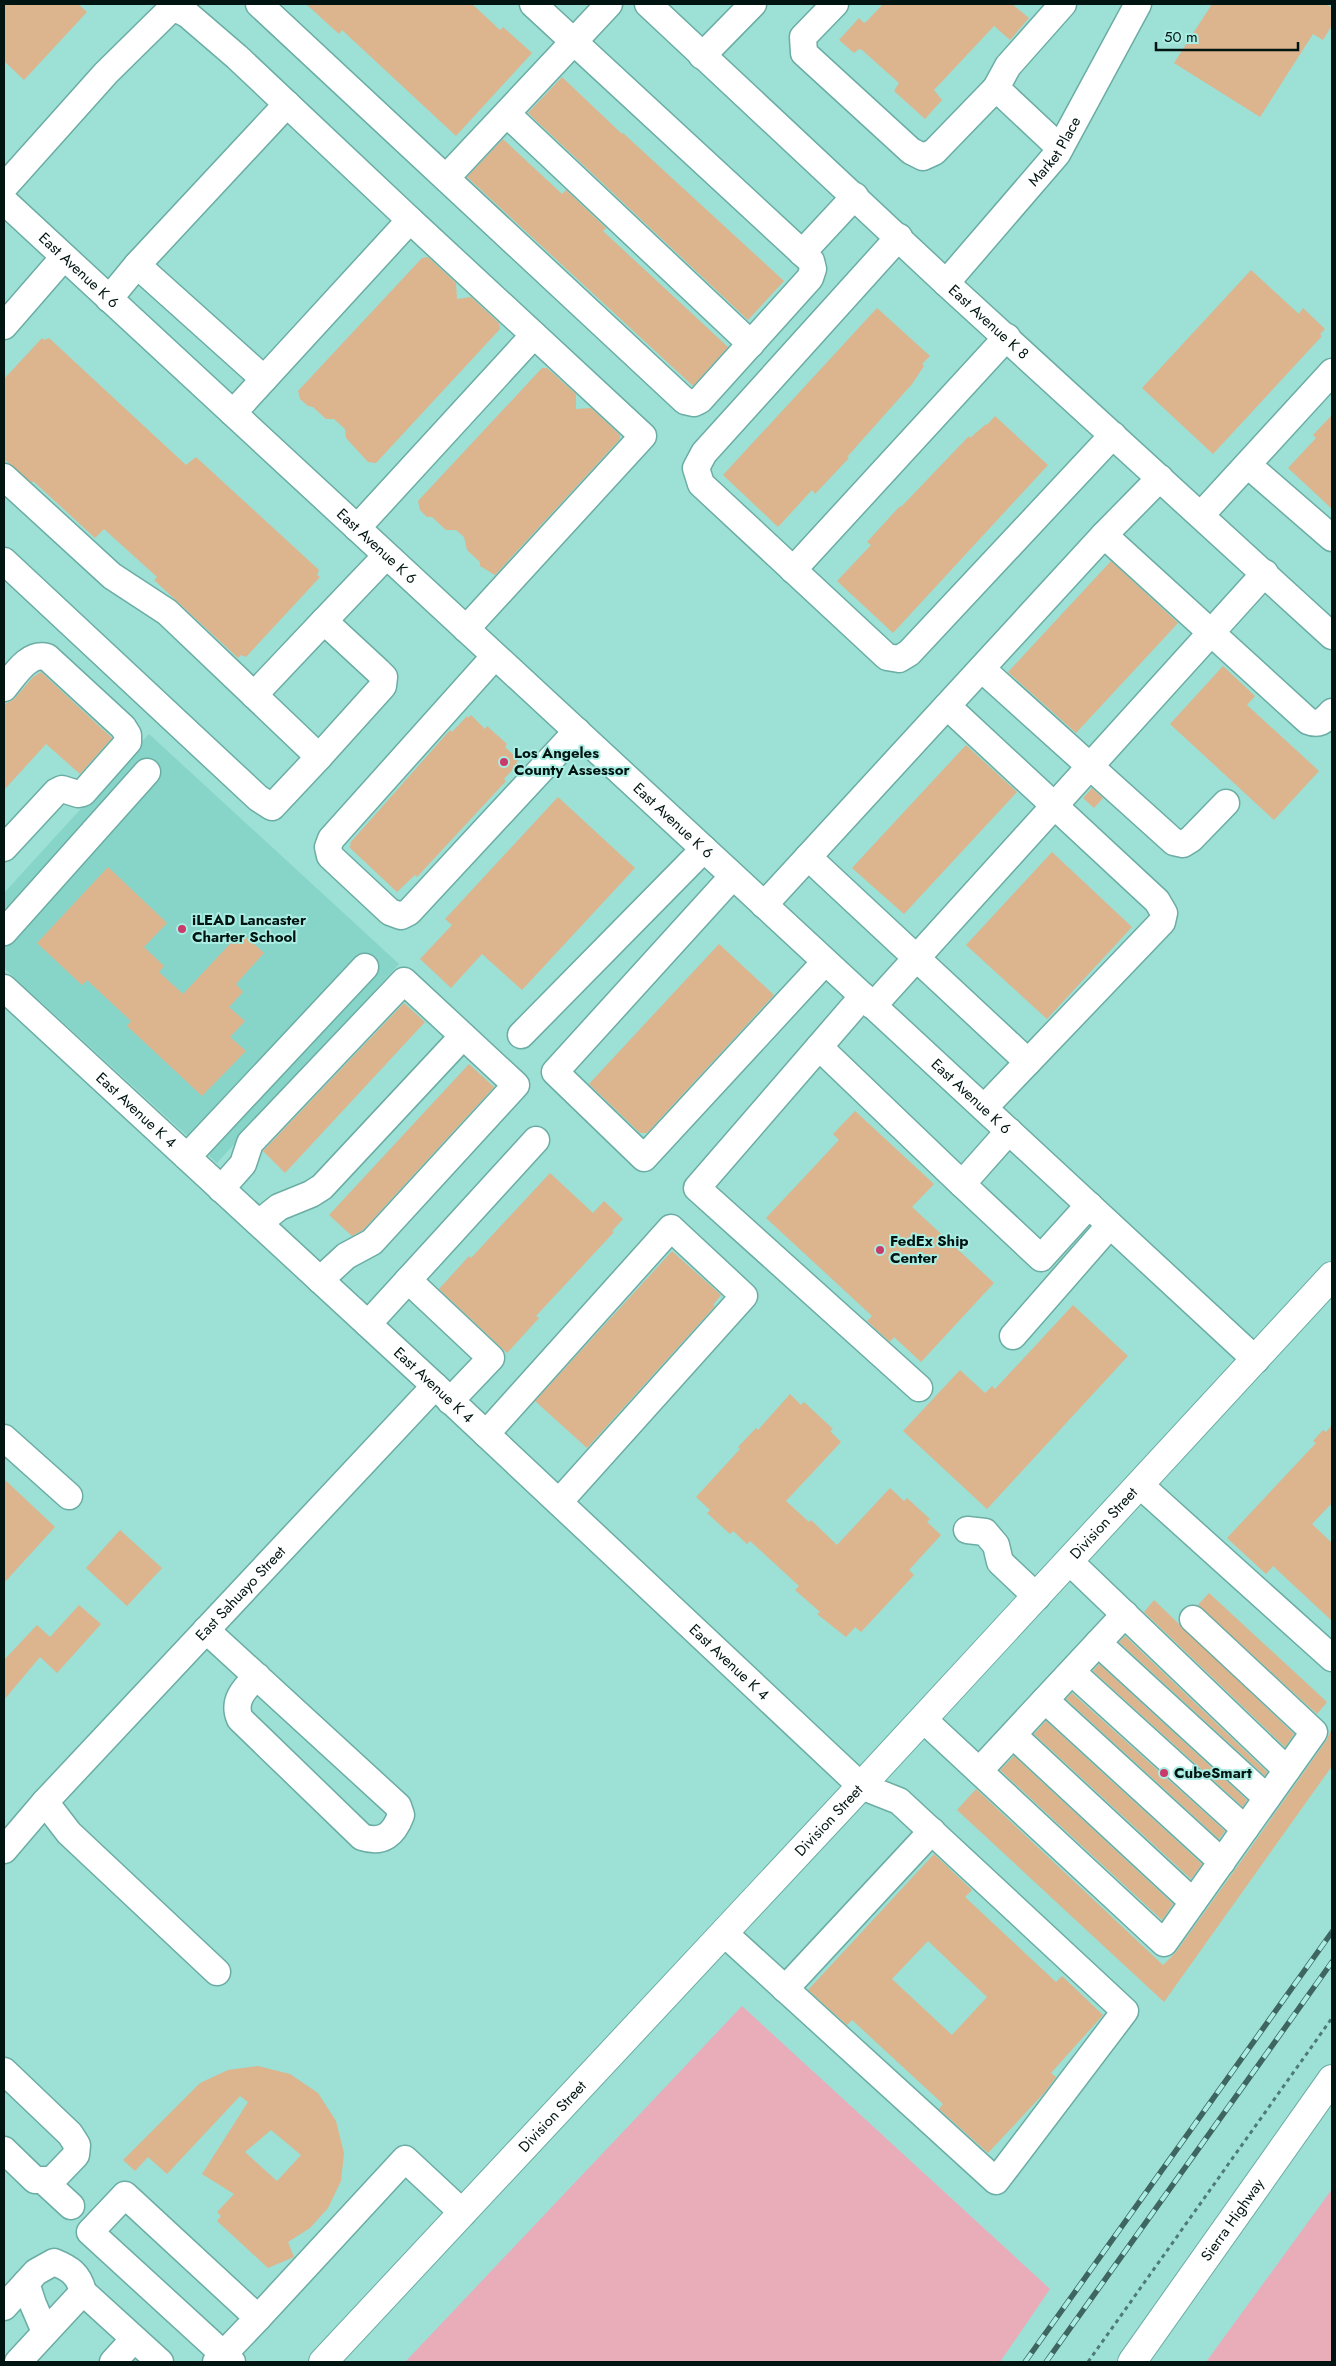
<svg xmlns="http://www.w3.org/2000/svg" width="1336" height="2366" viewBox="0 0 1336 2366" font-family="Jost,sans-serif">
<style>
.built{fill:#87d4c9}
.green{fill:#e9adba}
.building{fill:#dcb48e;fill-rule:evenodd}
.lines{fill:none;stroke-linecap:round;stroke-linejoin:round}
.minor-casing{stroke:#6bada4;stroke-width:29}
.major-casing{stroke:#6bada4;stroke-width:30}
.path{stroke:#4f7b75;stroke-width:3;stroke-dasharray:4 4;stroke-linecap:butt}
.minor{stroke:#fff;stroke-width:26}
.major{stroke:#fff;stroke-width:28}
.rail-casing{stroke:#3e655f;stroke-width:5.5}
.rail{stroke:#aaede3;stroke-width:4;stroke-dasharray:11;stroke-linecap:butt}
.poi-dot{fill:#c83b6a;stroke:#aaede3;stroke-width:2}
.labels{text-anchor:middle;stroke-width:4;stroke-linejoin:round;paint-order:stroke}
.street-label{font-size:15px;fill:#001512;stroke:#aaede3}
.poi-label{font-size:15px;font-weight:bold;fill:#001512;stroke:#aaede3;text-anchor:start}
</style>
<rect width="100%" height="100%" fill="#9de0d6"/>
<!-- built -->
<path class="built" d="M149 734 399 964 217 1163 4 968V893Z"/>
<!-- green -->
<path class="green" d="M742 2006 1050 2289 1000 2362H405Z
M1332 2189V2362H1206Z"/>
<!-- building -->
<path class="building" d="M4 4H78L87 12 24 80 4 61Z
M306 4H472L500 30 503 27 532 53 456 136 342 30 339 34Z
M883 4H1012L1029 18 1010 40 994 26 934 90 942 100 925 119 894 91 899 83 862 50 859 49 854 53 839 40 859 18 864 23 867 21Z
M1212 4H1326L1332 8V25L1323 40 1313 34 1260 117 1174 63Z
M562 77 622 134 623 133 784 281 748 320 528 113Z
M503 139 562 194 566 190 606 228 603 231 728 347 693 386 467 177Z
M428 257 456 283 457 299 471 297 499 323 500 329 376 463 368 462 346 438 345 429 334 419H326L313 407 308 406 300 399 298 391 422 258Z
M1251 270 1299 314 1303 308 1325 329 1320 334 1322 336 1213 454 1142 388Z
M877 308 930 356 922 364 924 366 912 384 847 457 849 458 815 494 812 490 778 527 723 475Z
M42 338 44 340 49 338 186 465 196 457 319 570 317 575 320 577 246 657 241 655 238 658 154 580 157 577 104 529 95 538 33 481 32 483 4 459V379Z
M542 368H547L576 394V409L591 408 620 435V439L495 575 480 566V562L467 550 464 537 456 530H446L432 517H427L420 510 418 501Z
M1332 415V509L1288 468 1316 438 1313 435Z
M995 416 1048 465 893 633 837 581 871 545 867 542 900 506 901 507 969 436 970 438 986 424 987 425Z
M1111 561 1178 623 1076 733 1008 672Z
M1223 666 1255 696 1247 705 1319 771 1274 820 1170 724Z
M41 672 112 738 80 774 46 744 4 790V705L15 698 33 677Z
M471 715 485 729 487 726 507 744 505 747 519 760 516 762 518 764 504 779 506 781 417 877 415 875 397 892 349 847 351 845 350 843 450 730 452 732 467 716 468 718Z
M966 745 1017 792 904 914 852 868Z
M1092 788 1103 798 1094 808 1083 798Z
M558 797 635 868 522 990 482 954 451 988 420 959 452 925 445 919Z
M1052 852 1132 927 1047 1019 966 945Z
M108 867 167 923 144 947 164 966 159 972 183 994 241 932 264 953 236 984 243 992 229 1007 245 1021 230 1037 246 1051 202 1096 127 1026 131 1021 87 980 82 985 37 943Z
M719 944 774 995 647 1133H640L589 1084Z
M404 1003 425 1022 285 1173 263 1151Z
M469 1064 494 1087 363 1230 352 1236 329 1215Z
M855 1111 934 1184 912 1207 994 1283 921 1362 894 1337 890 1342 867 1321 872 1316 766 1218 839 1140 833 1134Z
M550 1173 593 1213 604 1201 623 1219 612 1231 614 1232 536 1316 539 1318 507 1353 439 1289 469 1256 471 1258Z
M672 1251 721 1295 713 1305 715 1306 587 1448 535 1401Z
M1073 1305 1128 1356 987 1509 903 1431 960 1370 985 1393 992 1386 995 1389Z
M790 1394 801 1405 804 1402 833 1429 830 1431 841 1442 786 1501 809 1522 811 1520 837 1545 890 1488 904 1501 907 1498 930 1519 927 1522 941 1535 909 1570 914 1575 861 1632 855 1627 846 1637 817 1614 820 1612 795 1590 799 1586 750 1541 747 1544 733 1531 730 1534 707 1513 710 1510 696 1497 740 1449 738 1447 756 1428 758 1430Z
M1332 1425V1503L1312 1524 1332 1543V1621L1273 1566 1266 1574 1227 1538 1316 1443 1313 1441 1323 1430 1326 1432Z
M4 1479 55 1527 4 1583Z
M120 1530 162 1568 127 1606 86 1568Z
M1209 1593 1327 1702 1317 1714 1198 1605Z
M1154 1600 1294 1734 1285 1747 1144 1612Z
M79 1605 101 1624 57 1673 40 1657 4 1700V1660L37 1625 50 1637Z
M1125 1636 1267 1772 1265 1776 1119 1642Z
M1099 1664 1247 1800 1243 1807 1093 1671Z
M1072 1693 1225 1831 1219 1839 1066 1699Z
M1046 1721 1202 1864 1191 1879 1034 1734Z
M1332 1728V1766L1164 2002 957 1810 976 1789 1163 1965 1176 1952 1242 1860 1326 1741Z
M1014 1756 1173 1904 1162 1920 1000 1770Z
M934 1854 972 1890 965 1897 1056 1982 1062 1976 1103 2015 1051 2073 1056 2077 1045 2092 988 2153 939 2109 943 2104 852 2020 847 2025 808 1990ZM928 1941 987 1997 952 2035 892 1979Z
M258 2066 290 2074 318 2093 336 2121 344 2153 341 2181 328 2208 310 2228 288 2242 294 2257 268 2268 217 2221 221 2216 217 2212 234 2194 202 2174 248 2102 240 2096 167 2174 148 2157 135 2171 123 2160 200 2083 228 2070ZM271 2130 301 2155 277 2181 245 2152Z"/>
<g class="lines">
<defs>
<g id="minor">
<path d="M259 4 685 401 694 403 700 400 810 278 813 269 811 261 533 4"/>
<path id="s1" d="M648 4 946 283 1332 636"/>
<path d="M835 4 803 37 804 53 911 151 923 157 934 152 996 88 1060 148"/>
<path d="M702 56 753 4"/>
<path d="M996 88 1008 66 1063 4"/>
<path d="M507 114 751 344"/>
<path d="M446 178 609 4"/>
<path d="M4 187 106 73 173 7 187 14 237 57 410 220"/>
<path id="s2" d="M4 201 1256 1360"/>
<path d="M899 237 704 453 696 468 701 484 887 657 899 659 909 653 1113 435"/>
<path d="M802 253 855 196"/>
<path d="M137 265 287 104"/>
<path id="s3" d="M946 283 1057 154 1138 4"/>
<path d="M109 299 137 265 264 379"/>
<path d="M4 326 64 257"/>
<path d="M233 413 410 220 643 436 466 629"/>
<path d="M1248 465 1332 538"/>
<path d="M4 477 112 576 167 612 319 757 272 807 258 798 4 561"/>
<path d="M1160 478 1104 535 1308 721C1320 726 1324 720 1332 712"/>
<path d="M1201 515 1332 372"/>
<path d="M357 528 534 335"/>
<path d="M793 570 1007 337"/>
<path d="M324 621 386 556"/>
<path d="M495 656 331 839 328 847 330 856 390 912 401 916 409 912 577 731"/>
<path d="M982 669 1174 842 1183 844 1191 839 1226 803"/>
<path d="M4 688C15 675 28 652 47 657L123 727 128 735V742L83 793 78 794 62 789 56 792 4 848"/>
<path d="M254 695 324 621 378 671 384 677 383 686 319 757"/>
<path d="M947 706 1157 901 1164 913 1162 922 984 1108"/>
<path d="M808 857 1028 1062"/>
<path d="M733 876 555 1072 644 1158 825 962"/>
<path d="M764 905 1104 535"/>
<path d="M4 932 147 772"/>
<path id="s4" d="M4 988 435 1386 861 1786 899 1801 1125 2011 996 2181 724 1933"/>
<path d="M863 996 819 1047 962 1184"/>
<path d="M873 1006 1265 573"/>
<path d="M521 1035 704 849"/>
<path d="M819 1047 697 1188 919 1388"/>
<path d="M1009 1131 962 1184 1041 1258 1089 1205"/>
<path d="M187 1157 365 967"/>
<path d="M221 1189 243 1164 250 1143 404 981 516 1085 372 1242 346 1256 320 1280"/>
<path d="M259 1223 279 1207 311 1194 322 1187 463 1036"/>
<path d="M408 1280 491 1358 450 1401"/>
<path d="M368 1324 536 1140"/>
<path d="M1013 1336 1110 1225"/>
<path d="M486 1434 671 1228 744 1296 559 1502"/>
<path d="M4 1438 69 1496"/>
<path d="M1140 1485 1332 1658"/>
<path d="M967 1530 985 1532 996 1545 1000 1562 1037 1597"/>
<path d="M1070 1562 1287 1770"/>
<path d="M206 1630 398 1806 401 1815C394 1834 383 1844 362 1837L240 1719C232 1701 244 1689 257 1676"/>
<path d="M1098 1643 1267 1798"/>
<path d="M1072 1672 1245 1829"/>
<path d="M1045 1700 1222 1862"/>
<path d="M923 1719 1164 1943 1314 1732 1193 1619"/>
<path d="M1013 1735 1193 1902"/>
<path d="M979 1771 1125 1614"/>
<path d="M45 1802 69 1833 217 1972"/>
<path id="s5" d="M4 1850 45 1802 435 1386"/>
<path d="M785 1989 932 1831"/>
<path d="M4 2071 70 2134 77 2145 76 2155 52 2180H35L4 2150"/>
<path d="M45 2182 71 2206"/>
<path d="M26 2283 33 2304 45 2332"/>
<path d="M4 2307 36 2272 54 2262C69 2268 79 2274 83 2292"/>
<path d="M18 2362 83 2292 160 2362"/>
<path d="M113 2362 134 2339"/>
<path d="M216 2362 258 2318"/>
<path d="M232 2362 90 2232 125 2195 258 2318 405 2159 463 2213"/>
</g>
<g id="major">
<path id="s6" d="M323 2362 861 1786 1332 1276"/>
<path id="s7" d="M1132 2362 1332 2079"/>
</g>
</defs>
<!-- minor casing -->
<use href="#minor" class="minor-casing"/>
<!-- major casing -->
<use href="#major" class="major-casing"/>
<!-- path -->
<path class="path" d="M1088 2362 1332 2018"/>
<!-- minor -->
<use href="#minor" class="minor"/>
<!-- major -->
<use href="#major" class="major"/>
<defs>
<path id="rail" d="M1025 2362 1332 1932
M1046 2362 1332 1962"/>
</defs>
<!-- rail casing -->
<use href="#rail" class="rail-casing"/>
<!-- rail -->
<use href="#rail" class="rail"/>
</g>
<!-- markers -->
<g class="poi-dot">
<circle cx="504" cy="762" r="5"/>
<circle cx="182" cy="929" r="5"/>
<circle cx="880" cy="1250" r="5"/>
<circle cx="1164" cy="1773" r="5"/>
</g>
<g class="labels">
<!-- street labels -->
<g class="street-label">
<text dy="5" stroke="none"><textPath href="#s3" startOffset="171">Market Place</textPath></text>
<text dy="5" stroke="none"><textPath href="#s2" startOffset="102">East Avenue K 6</textPath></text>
<text dy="5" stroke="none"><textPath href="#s1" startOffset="466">East Avenue K 8</textPath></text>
<text dy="5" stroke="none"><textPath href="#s2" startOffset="508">East Avenue K 6</textPath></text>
<text dy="5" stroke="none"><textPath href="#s2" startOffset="912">East Avenue K 6</textPath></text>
<text dy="5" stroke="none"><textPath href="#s2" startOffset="1318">East Avenue K 6</textPath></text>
<text dy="5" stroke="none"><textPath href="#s4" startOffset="180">East Avenue K 4</textPath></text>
<text dy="5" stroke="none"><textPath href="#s4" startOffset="585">East Avenue K 4</textPath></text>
<text dy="5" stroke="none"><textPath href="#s6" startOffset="1146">Division Street</textPath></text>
<text dy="5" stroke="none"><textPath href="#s5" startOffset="349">East Sahuayo Street</textPath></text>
<text dy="5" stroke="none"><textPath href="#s4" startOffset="990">East Avenue K 4</textPath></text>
<text dy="5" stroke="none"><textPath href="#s6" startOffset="741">Division Street</textPath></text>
<text dy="5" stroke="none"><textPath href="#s6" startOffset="336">Division Street</textPath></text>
<text dy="5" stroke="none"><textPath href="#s7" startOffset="174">Sierra Highway</textPath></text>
</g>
<!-- poi labels -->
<g class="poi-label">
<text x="514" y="758">Los Angeles<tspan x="514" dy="17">County Assessor</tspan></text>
<text x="192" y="925">iLEAD Lancaster<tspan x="192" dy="17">Charter School</tspan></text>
<text x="890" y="1246">FedEx Ship<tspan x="890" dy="17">Center</tspan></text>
<text x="1174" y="1778">CubeSmart</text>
</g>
</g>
<!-- border -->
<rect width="1336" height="2366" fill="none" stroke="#001512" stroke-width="10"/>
<!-- scale -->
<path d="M1156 42v8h142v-8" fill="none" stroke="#001512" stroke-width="2.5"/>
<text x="1164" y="42" font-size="15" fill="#001512" stroke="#aaede3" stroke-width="4" paint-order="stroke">50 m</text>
</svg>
